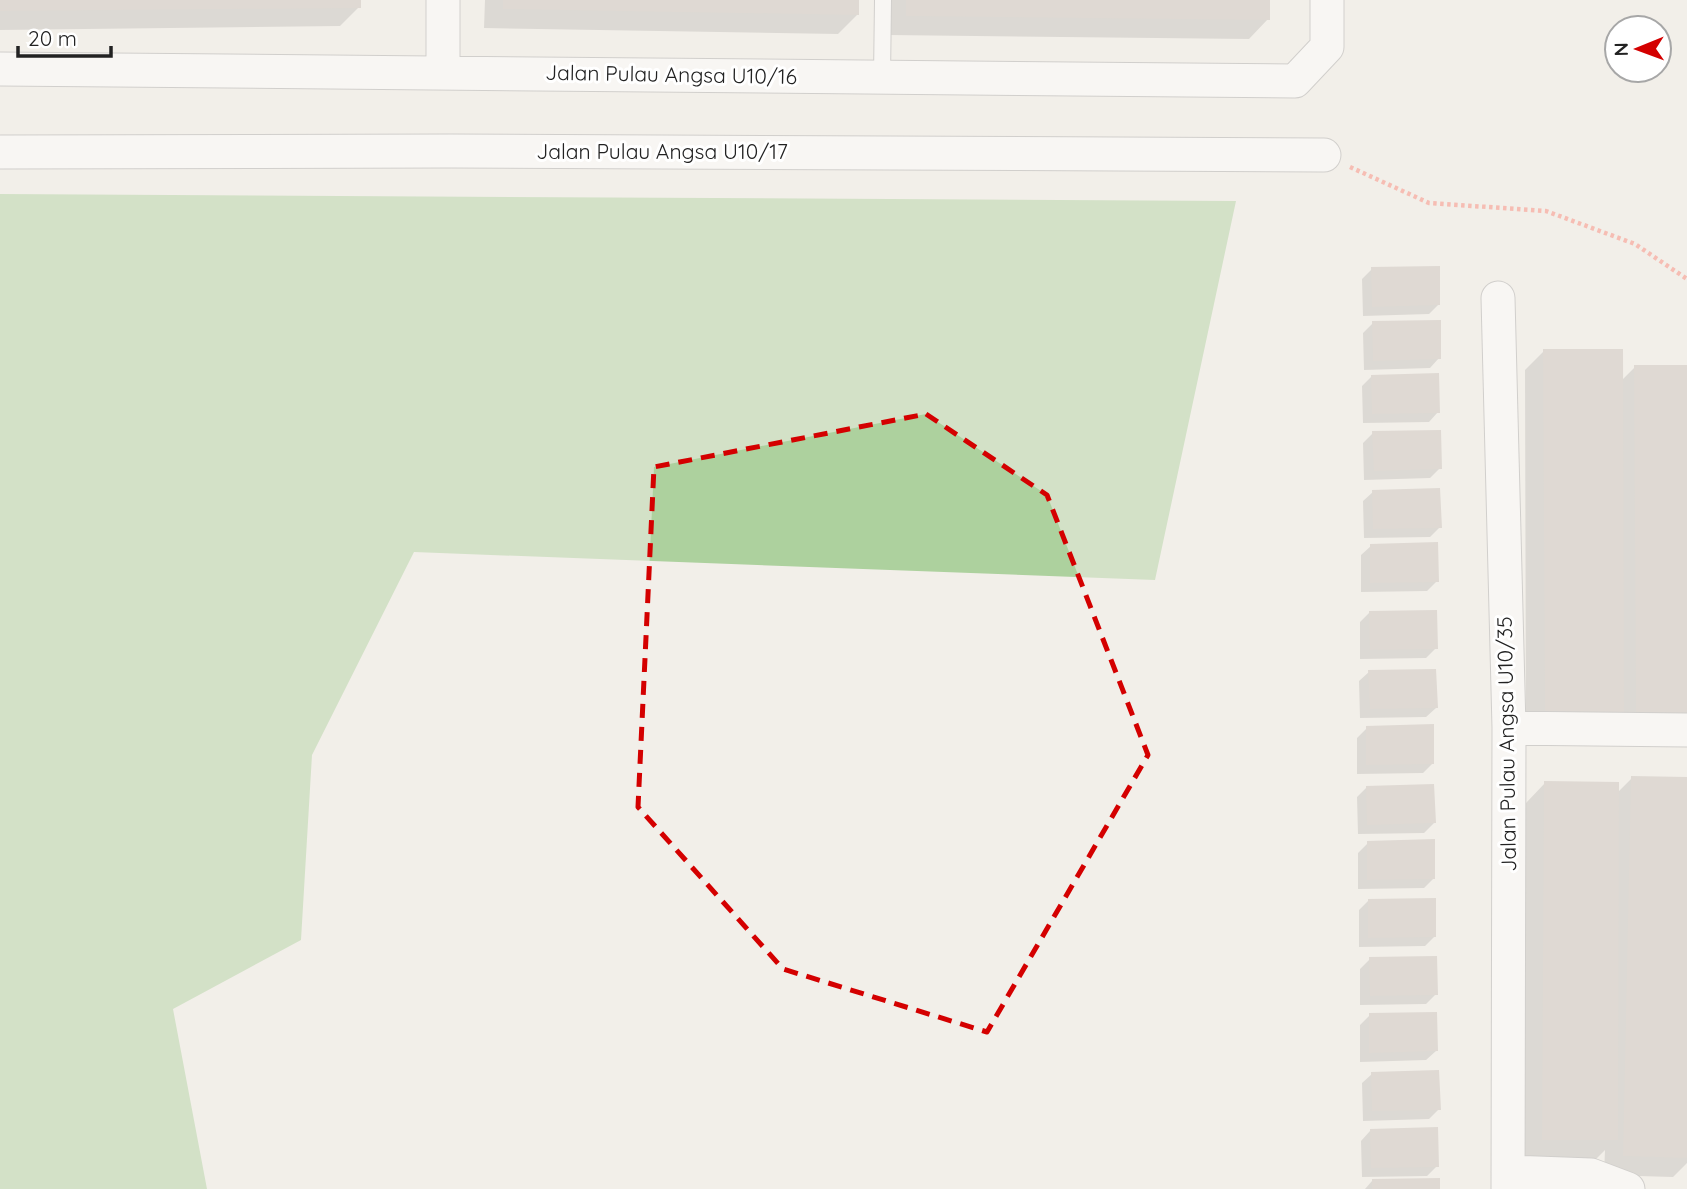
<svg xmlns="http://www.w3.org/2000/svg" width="1687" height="1189" viewBox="0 0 1687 1189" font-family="Quicksand,sans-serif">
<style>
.forest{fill:#add19e}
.shadow{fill:#0003}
.building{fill:#c7bfb8}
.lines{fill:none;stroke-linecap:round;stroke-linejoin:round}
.lane-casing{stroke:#a9a9a9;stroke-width:18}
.street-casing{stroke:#a9a9a9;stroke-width:35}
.path{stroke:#fa8072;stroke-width:4.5;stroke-dasharray:3.5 3.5;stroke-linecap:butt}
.lane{stroke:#fff;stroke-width:16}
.street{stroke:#fff;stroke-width:33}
.marked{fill:none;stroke:#d40000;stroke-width:5;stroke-dasharray:14 9;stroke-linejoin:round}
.labels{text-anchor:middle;stroke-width:6;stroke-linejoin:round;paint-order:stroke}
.street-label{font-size:21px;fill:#222;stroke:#fff}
</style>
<rect width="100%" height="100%" fill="#f2efe9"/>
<!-- forest -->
<path class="forest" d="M0 194 1236 201 1155 580 414 552 312 755 301 940 173 1009 207 1189H0Z"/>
<!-- shadow -->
<path class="shadow" d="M0 0H359V7L340 26 0 30Z
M485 0H857V15L838 34 484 28Z
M888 0H1269L1268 19 1249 39 888 35Z
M1372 269 1439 304 1429 314 1363 316 1362 279Z
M1373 323 1439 358 1430 368 1364 370 1363 333Z
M1544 351 1621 381 1635 367H1687V721L1526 735 1525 370Z
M1372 376 1438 412 1429 422 1363 423 1362 386Z
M1373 433 1440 468 1430 478 1364 480 1363 443Z
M1373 492 1440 527 1430 537 1364 538 1363 501Z
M1371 546 1437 581 1427 591 1361 592V555Z
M1370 612 1436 648 1426 658 1360 659V622Z
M1369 672 1436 708 1426 717 1360 718 1359 681Z
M1367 728 1433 763 1423 773 1357 774V738Z
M1632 778 1687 779V1163L1673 1177 1604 1175 1605 1150 1596 1159H1524L1526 803 1545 783 1618 792Z
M1367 787 1434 823 1424 833 1358 834 1357 797Z
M1368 843 1434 878 1424 888 1358 889V853Z
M1369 900 1435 936 1425 946 1359 947V910Z
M1370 959 1436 994 1426 1004 1360 1005V969Z
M1370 1015 1436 1051 1426 1060 1360 1062V1025Z
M1372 1074 1439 1109 1429 1119 1363 1121 1362 1083Z
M1370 1131 1437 1166 1427 1176 1362 1177 1361 1141Z
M1372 1181 1438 1189H1365Z"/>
<!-- building -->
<path class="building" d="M0 0H361V8L0 11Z
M503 0H859V15L503 9Z
M906 0H1270V20L906 16Z
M1440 266V305L1372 307 1371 267Z
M1441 320V359L1373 361 1372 321Z
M1543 349H1623L1624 716 1545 717Z
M1634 365H1687V716H1636Z
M1439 373 1440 413 1372 414 1371 375Z
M1441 430 1442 469 1374 471 1372 431Z
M1440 488 1442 528 1373 529 1372 490Z
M1438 542 1439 582 1370 583V544Z
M1437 610 1438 649 1370 650 1369 611Z
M1436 669 1438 708 1370 709 1368 670Z
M1434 724V764L1366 765V726Z
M1631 776 1687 777V1158L1623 1156Z
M1544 781 1619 782 1618 1140H1542Z
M1434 784 1436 823 1367 825 1366 786Z
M1435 839V879L1367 880V841Z
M1436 898V937L1368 938V899Z
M1437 956 1438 995 1370 996 1369 957Z
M1437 1012 1438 1051 1369 1053V1013Z
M1439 1070 1441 1110 1372 1111 1371 1072Z
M1438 1127 1439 1167 1371 1168 1370 1129Z
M1440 1178V1189H1372V1179Z"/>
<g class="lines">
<defs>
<path id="lane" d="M882 77 883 0"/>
<path id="street" d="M443 0V73
M0 69 1295 81 1327 47V0
M0 152 451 151 1324 155
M1498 298 1509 728 1508 1189
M1509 728 1687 730
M1508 1172 1591 1175 1628 1189"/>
</defs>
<!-- lane casing -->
<use href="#lane" class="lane-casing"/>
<!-- street casing -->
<use href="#street" class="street-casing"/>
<!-- path -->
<path class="path" d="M1350 167 1429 203 1546 211 1635 244 1687 279"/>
<!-- lane -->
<use href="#lane" class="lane"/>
<!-- street -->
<use href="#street" class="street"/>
</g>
<!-- marked area -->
<path d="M0 0H1687V1189H0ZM926 414 1047 495 1148 755 987 1032 783 969 638 807 654 467Z" fill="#f2efe9" fill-opacity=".55" fill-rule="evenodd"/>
<path class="marked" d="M926 414 1047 495 1148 755 987 1032 783 969 638 807 654 467Z"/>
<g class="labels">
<!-- street labels -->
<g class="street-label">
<text transform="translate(671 75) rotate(1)" y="7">Jalan Pulau Angsa U10/16</text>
<text x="662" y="159">Jalan Pulau Angsa U10/17</text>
<text transform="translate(1507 744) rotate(-91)" y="7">Jalan Pulau Angsa U10/35</text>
</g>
</g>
<!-- north arrow -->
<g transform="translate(1638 49) rotate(269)"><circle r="33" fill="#ffffff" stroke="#a7a7a7" stroke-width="2"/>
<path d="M0-5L12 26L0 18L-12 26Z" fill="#d40000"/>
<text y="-10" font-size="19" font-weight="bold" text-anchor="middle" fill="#222222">N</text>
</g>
<!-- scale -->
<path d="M18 46v10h93v-10" fill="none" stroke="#222222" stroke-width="3.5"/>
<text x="28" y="46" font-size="21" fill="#222222" stroke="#ffffff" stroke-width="5" paint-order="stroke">20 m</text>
</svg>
